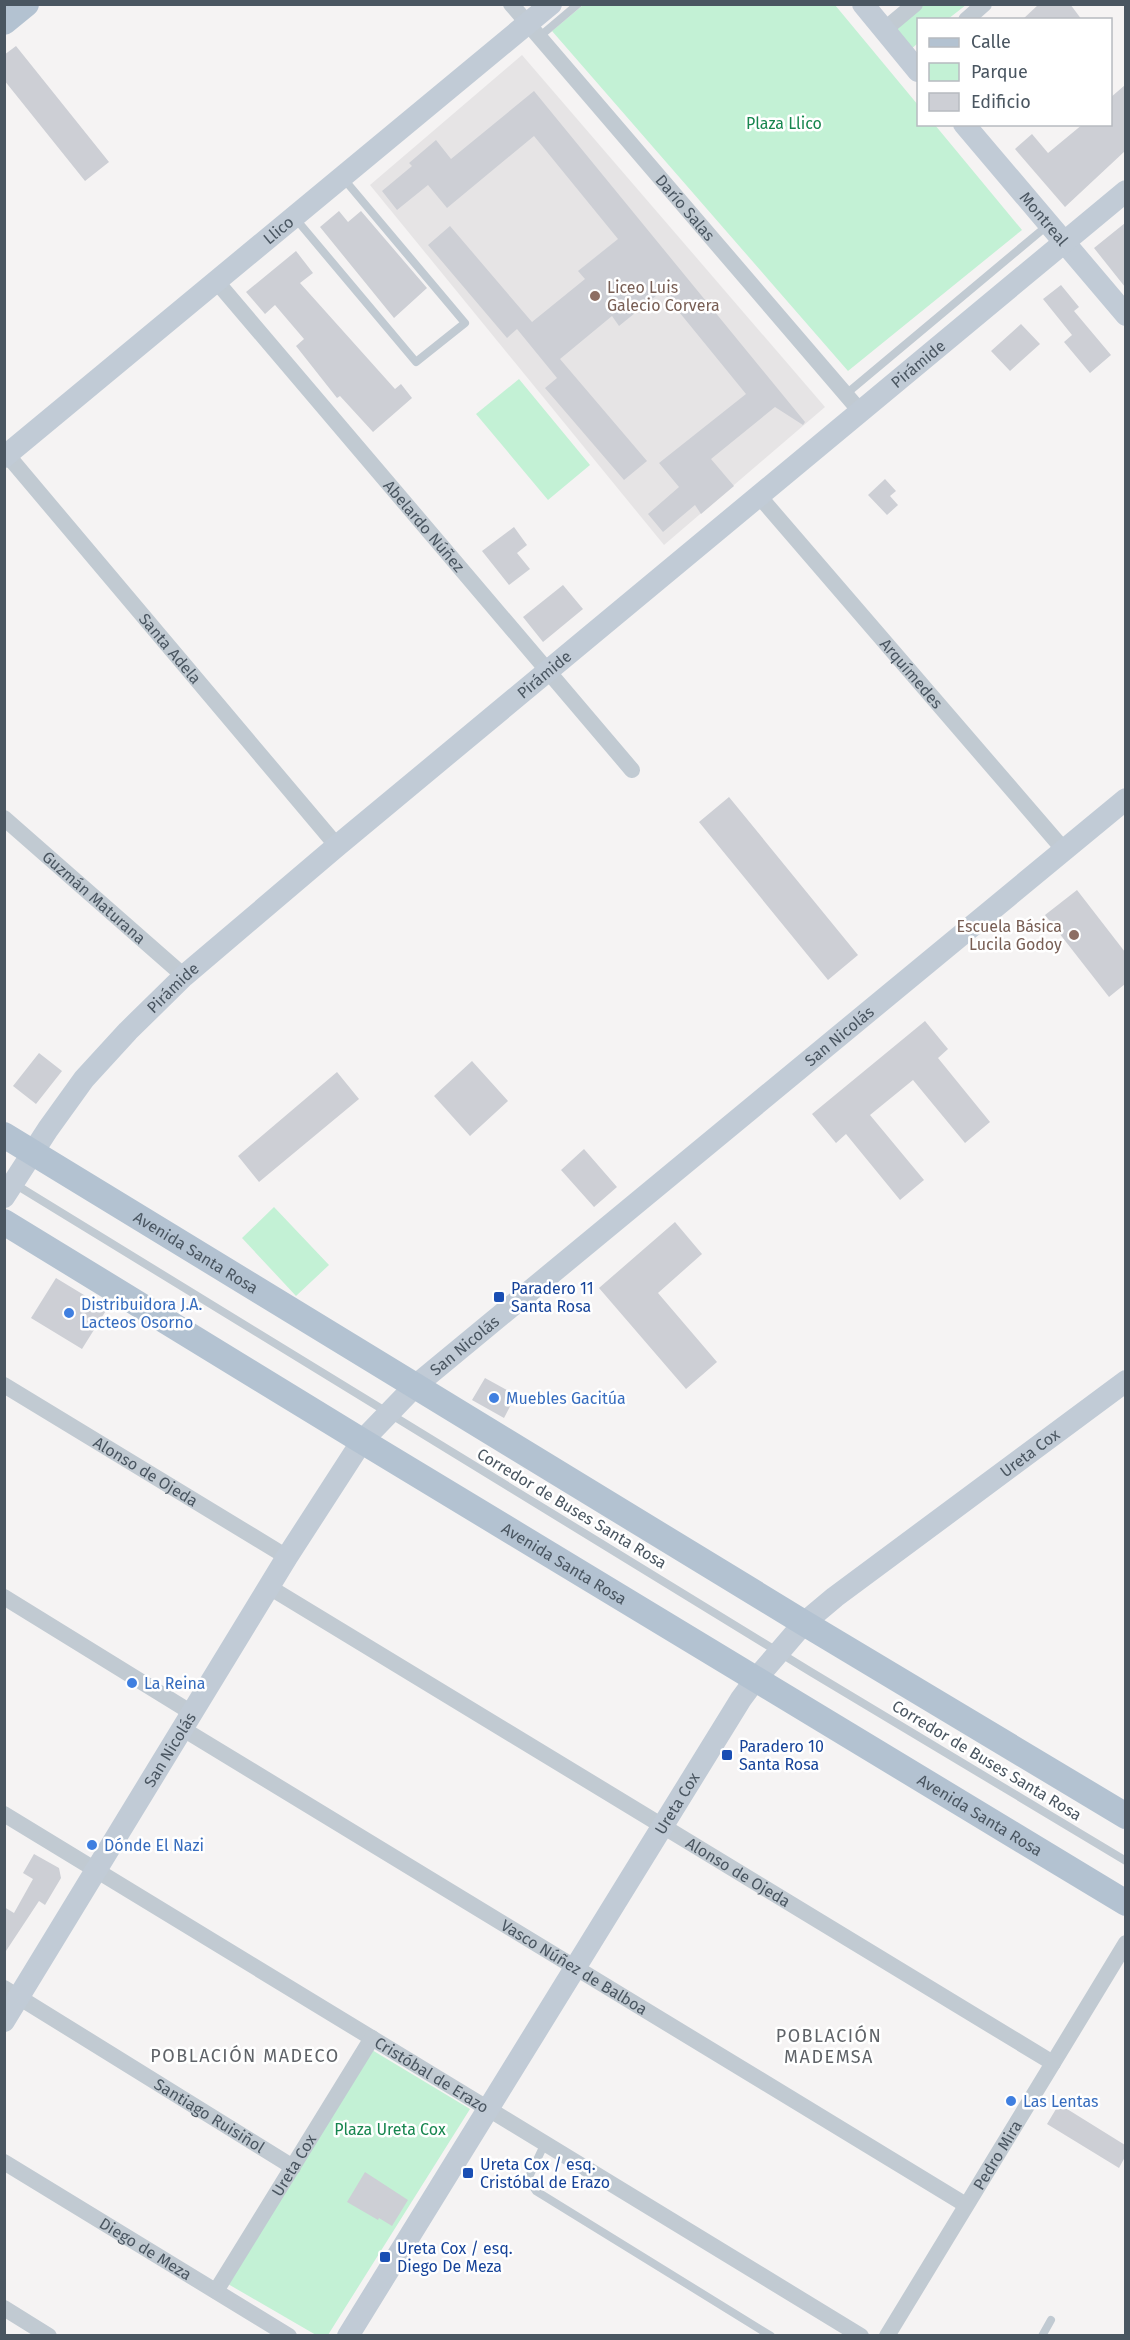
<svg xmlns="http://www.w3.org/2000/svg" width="1130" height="2340" viewBox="0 0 1130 2340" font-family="'Fira Sans',sans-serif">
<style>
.education{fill:#e6e4e5}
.green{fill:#c3f1d5}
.building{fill:#cdcfd5}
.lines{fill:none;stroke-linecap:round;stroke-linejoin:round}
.lane{stroke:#c1cad2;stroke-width:8}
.street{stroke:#c1cad2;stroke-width:16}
.secondary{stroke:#c1cbd6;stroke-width:22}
.primary{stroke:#b3c2d1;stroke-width:26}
.education-dot{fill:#8d6e63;stroke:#fff;stroke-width:2}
.transit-dot{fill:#1a4fb4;stroke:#fff;stroke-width:2}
.shop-dot{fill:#3f7fe0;stroke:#fff;stroke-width:2}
.labels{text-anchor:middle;stroke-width:5;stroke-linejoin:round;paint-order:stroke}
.park-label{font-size:16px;fill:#17864f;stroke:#fff}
.street-label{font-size:16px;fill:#4a5661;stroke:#fff}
.education-label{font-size:16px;fill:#785e54;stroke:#fff;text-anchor:start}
.transit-label{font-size:16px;fill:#164399;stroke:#fff;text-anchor:start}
.shop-label{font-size:16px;fill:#366cbe;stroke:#fff;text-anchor:start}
.neighbourhood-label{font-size:18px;letter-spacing:1.5px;fill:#5f6368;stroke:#fff}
</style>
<rect width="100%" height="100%" fill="#f5f3f3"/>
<!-- education -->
<path class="education" d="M522 55 825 407 664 545 370 185Z"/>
<!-- green -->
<path class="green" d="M583 5H835L918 105V124L935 125 1022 230 848 371 552 31Z
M922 5H966L948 19 918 20V43L909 51 892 30Z
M519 379 590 465 548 500 476 414Z
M274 1207 329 1265 296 1296 242 1238Z
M372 2050 470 2109 328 2335H316L228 2284Z"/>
<!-- building -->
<path class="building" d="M1039 4H1070L1082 20H1022Z
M16 46 109 162 85 181 4 80V55Z
M1125 85V151L1065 207 1015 149 1032 134 1048 153 1083 124H1110V98Z
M534 91 805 422 803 425 775 407 711 459 734 486 701 514 695 505 663 532 648 514 679 487 659 463 746 394 662 291 619 326 612 316 560 359 647 461 624 480 545 388 557 378 517 329 507 338 428 245 450 226 532 322 585 279 578 271 618 239 534 136 447 208 428 185 397 210 382 191 412 166 409 163 436 140 451 159Z
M339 211 348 222 361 211 427 288 394 318 320 227Z
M1125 223V287L1094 248Z
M296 251 313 273 300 283 395 389 401 384 412 398 373 432 340 396 337 398 296 346 304 339 275 305 265 314 246 292Z
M1061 285 1079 307 1074 311 1111 355 1090 373 1064 342 1072 335 1043 299Z
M1021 324 1040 344 1010 371 991 351Z
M885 479 896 491 890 496 898 505 887 515 868 495Z
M514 527 527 545 517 553 530 569 509 585 482 551Z
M563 585 583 609 543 642 523 617Z
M729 797 858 955 828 980 699 822Z
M1077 890 1125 952V984L1109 997 1045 915Z
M925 1021 948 1049 938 1058 990 1122 965 1143 913 1080 870 1115 924 1180 900 1200 846 1134 836 1143 812 1114Z
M39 1053 62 1071 36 1104 13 1086Z
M472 1061 508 1101 470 1136 434 1096Z
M337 1072 359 1099 259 1182 238 1156Z
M584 1149 617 1187 594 1207 561 1170Z
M675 1222 702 1254 658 1293 717 1362 686 1389 599 1288Z
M56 1278 107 1309 82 1349 31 1318Z
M485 1378 516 1395 504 1418 472 1400Z
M34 1854 59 1868 61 1878 45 1905 39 1901 4 1954V1907L14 1913 33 1879 23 1873Z
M1059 2104 1125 2145V2157L1119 2168 1047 2124Z
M365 2172 408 2200 392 2226 379 2218 378 2220 347 2202Z"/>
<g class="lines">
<!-- lane -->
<path class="lane" d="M539 37 578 4
M295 218 416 362 465 323 343 178
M846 394 1048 225
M13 1183 811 1672 1126 1861
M545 2143 528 2179 536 2191 771 2336
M1042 2336 1051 2320"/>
<!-- street -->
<g class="street">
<path id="s1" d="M511 4 860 411"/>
<path d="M966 20 984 4"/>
<path d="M884 30 915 4"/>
<path id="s2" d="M217 282 632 770"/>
<path id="s3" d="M4 451 337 846"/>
<path id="s4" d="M759 496 1064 850"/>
<path id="s5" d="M4 818 184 976"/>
<path id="s6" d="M4 1385 287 1557"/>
<path id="s7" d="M269 1587 1053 2063"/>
<path d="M4 1597 192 1713"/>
<path id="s8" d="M183 1729 966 2205"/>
<path id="s9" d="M4 1814 861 2336"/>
<path id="s10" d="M4 1988 293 2167"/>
<path id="s11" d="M4 2162 289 2336"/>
<path id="s12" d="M216 2291 372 2038"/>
<path d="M4 2308 49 2336"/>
<path id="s13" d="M887 2336 1126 1943"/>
</g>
<!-- secondary -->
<g class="secondary">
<path d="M863 4 918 71"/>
<path id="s14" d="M964 124 1126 315"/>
<path id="s15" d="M4 457 551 4"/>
<path id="s16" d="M4 1197 48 1129 84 1079 128 1031 184 976 337 846 1126 191"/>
<path id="s17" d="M4 2021 287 1557 362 1441 415 1386 1126 799"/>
<path id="s18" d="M348 2336 741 1699 755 1680 804 1623 835 1597 1126 1381"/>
</g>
<!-- primary -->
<g class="primary">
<path d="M4 22 26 4"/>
<path id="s19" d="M4 1135 804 1623 1126 1816"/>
<path id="s20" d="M4 1222 362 1441 1126 1903"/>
</g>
</g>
<!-- markers -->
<g class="education-dot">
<circle cx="595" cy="296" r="6"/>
<circle cx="1074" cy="935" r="6"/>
</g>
<g class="transit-dot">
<rect x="493" y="1291" width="12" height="12" rx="3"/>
<rect x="721" y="1749" width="12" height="12" rx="3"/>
<rect x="462" y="2167" width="12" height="12" rx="3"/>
<rect x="379" y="2251" width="12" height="12" rx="3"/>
</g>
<g class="shop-dot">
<circle cx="69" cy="1313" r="6"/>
<circle cx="494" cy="1398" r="6"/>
<circle cx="132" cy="1683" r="6"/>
<circle cx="92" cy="1845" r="6"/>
<circle cx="1011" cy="2101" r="6"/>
</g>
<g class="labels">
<!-- park labels -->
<g class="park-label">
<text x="784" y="129">Plaza Llico</text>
<text x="390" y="2135">Plaza Ureta Cox</text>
</g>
<!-- street labels -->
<g class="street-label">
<text dy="6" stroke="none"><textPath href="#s1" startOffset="268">Darío Salas</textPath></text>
<text dy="6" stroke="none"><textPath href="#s14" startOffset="124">Montreal</textPath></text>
<text dy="6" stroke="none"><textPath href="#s15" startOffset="356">Llico</textPath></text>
<text dy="6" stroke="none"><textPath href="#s16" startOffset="1242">Pirámide</textPath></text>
<text dy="6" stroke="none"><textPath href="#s2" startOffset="320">Abelardo Núñez</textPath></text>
<text dy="6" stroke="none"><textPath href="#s3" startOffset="258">Santa Adela</textPath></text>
<text dy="6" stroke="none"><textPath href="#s4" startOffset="234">Arquímedes</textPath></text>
<text dy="6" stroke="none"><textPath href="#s16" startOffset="756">Pirámide</textPath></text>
<text dy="6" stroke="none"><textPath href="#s5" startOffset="120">Guzmán Maturana</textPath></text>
<text dy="6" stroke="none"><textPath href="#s16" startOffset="270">Pirámide</textPath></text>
<text dy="6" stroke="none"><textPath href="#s17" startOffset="1308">San Nicolás</textPath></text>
<text dy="6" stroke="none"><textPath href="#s19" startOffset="225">Avenida Santa Rosa</textPath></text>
<text dy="6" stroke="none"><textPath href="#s17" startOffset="822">San Nicolás</textPath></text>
<text dy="6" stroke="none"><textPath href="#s18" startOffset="1130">Ureta Cox</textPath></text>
<text dy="6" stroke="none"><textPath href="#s6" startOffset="166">Alonso de Ojeda</textPath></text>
<text transform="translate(572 1508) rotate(31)" y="6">Corredor de Buses Santa Rosa</text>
<text dy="6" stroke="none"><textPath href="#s20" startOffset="656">Avenida Santa Rosa</textPath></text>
<text dy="6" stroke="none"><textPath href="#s17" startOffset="318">San Nicolás</textPath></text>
<text transform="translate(987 1760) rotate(31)" y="6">Corredor de Buses Santa Rosa</text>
<text dy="6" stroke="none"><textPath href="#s18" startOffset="626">Ureta Cox</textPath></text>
<text dy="6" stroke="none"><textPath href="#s20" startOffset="1142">Avenida Santa Rosa</textPath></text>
<text dy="6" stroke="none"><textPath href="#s7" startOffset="549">Alonso de Ojeda</textPath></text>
<text dy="6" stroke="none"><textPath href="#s8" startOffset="458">Vasco Núñez de Balboa</textPath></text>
<text dy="6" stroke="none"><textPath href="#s9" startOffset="501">Cristóbal de Erazo</textPath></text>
<text dy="6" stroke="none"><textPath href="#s10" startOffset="242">Santiago Ruisiñol</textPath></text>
<text dy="6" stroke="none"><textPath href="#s13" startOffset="212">Pedro Mira</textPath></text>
<text dy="6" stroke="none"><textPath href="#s12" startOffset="148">Ureta Cox</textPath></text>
<text dy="6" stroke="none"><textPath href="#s11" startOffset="166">Diego de Meza</textPath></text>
</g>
<!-- education labels -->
<g class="education-label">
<text x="607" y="293">Liceo Luis<tspan x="607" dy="18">Galecio Corvera</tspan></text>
<text x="1062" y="932" text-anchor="end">Escuela Básica<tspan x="1062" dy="18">Lucila Godoy</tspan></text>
</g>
<!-- transit labels -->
<g class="transit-label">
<text x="511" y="1294">Paradero 11<tspan x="511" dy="18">Santa Rosa</tspan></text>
<text x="739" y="1752">Paradero 10<tspan x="739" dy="18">Santa Rosa</tspan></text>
<text x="480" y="2170">Ureta Cox / esq.<tspan x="480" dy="18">Cristóbal de Erazo</tspan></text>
<text x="397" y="2254">Ureta Cox / esq.<tspan x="397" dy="18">Diego De Meza</tspan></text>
</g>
<!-- shop labels -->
<g class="shop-label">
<text x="81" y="1310">Distribuidora J.A.<tspan x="81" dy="18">Lacteos Osorno</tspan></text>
<text x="506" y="1404">Muebles Gacitúa</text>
<text x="144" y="1689">La Reina</text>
<text x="104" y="1851">Dónde El Nazi</text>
<text x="1023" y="2107">Las Lentas</text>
</g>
<!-- neighbourhood labels -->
<g class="neighbourhood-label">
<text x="829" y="2042">POBLACIÓN<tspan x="829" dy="21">MADEMSA</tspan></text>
<text x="245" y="2062">POBLACIÓN MADECO</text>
</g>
</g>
<!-- border -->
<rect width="1130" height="2340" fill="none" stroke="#4a5661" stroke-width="12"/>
<!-- legend -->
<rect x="917" y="18" width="195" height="108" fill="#ffffff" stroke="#b7bbc0" stroke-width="1.5"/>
<rect x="929" y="38" width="30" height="9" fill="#b3c2d1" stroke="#b7bbc0" stroke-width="1.5"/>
<text x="971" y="48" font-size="18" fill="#4a5661">Calle</text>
<rect x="929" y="63" width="30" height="18" fill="#c3f1d5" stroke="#b7bbc0" stroke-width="1.5"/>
<text x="971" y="78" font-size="18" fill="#4a5661">Parque</text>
<rect x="929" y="93" width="30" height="18" fill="#cdcfd5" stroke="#b7bbc0" stroke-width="1.5"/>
<text x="971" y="108" font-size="18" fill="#4a5661">Edificio</text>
</svg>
